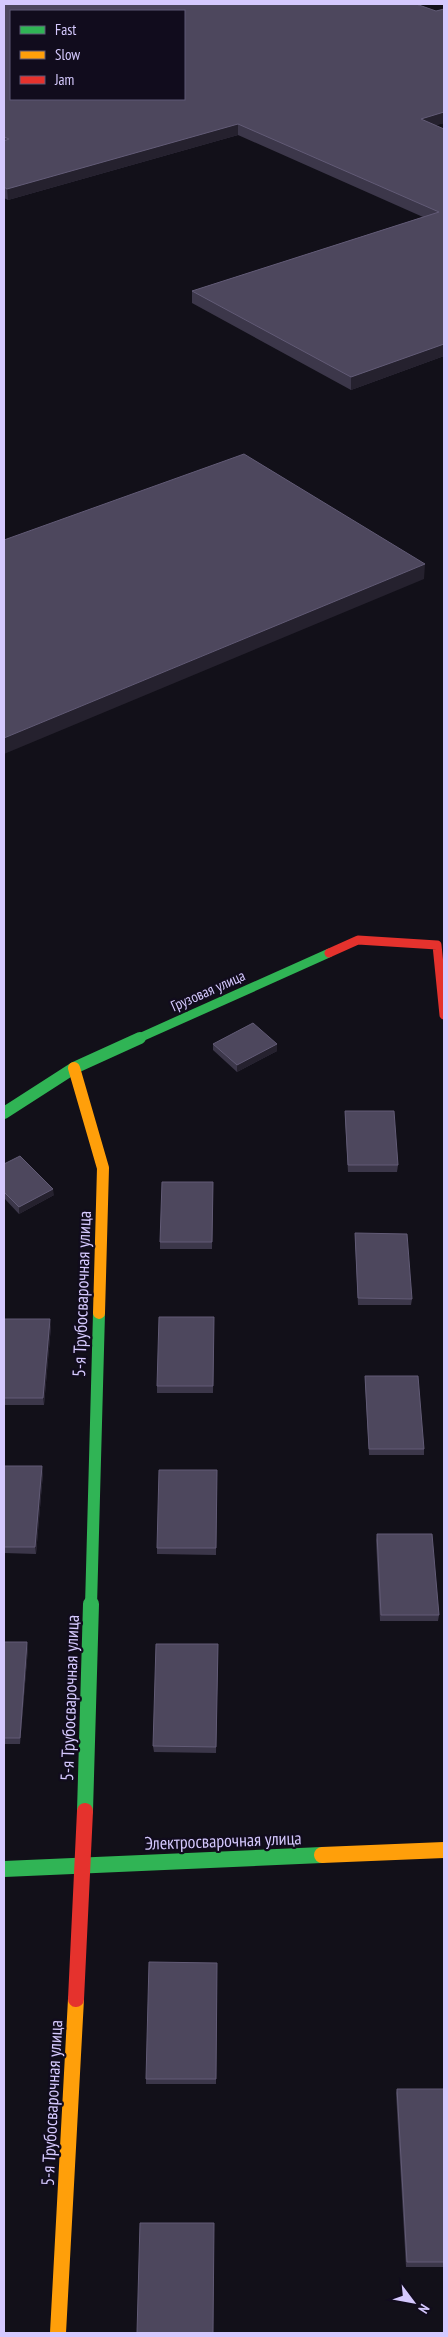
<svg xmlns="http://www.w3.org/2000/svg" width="448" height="2337" viewBox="0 0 448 2337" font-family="'PT Sans Narrow',sans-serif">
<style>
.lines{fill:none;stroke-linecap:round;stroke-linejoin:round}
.fast-far2{stroke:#30b455;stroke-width:9}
.fast-far1{stroke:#30b455;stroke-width:12}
.fast{stroke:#30b455;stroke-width:16}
.slow-far1{stroke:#ff9f0a;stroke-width:12}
.slow{stroke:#ff9f0a;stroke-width:16}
.jam-far1{stroke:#e5322d;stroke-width:9}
.jam{stroke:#e5322d;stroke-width:16}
.wall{fill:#3c374a}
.shaded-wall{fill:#25212e}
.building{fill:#4d475d;stroke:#625b76;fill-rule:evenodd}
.labels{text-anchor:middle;stroke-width:4.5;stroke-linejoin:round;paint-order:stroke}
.street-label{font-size:15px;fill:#d5c9fe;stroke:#110c1d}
.near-street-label{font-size:18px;fill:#d5c9fe;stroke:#110c1d}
</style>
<rect width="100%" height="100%" fill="#121019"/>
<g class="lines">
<!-- fast-far2 -->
<path class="fast-far2" d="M137 1039 329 953"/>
<!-- fast-far1 -->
<path class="fast-far1" d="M4 1113 74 1068 140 1038
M91 1606 99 1313"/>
<!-- fast -->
<path class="fast" d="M85 1811 91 1604
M4 1869 322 1855"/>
<!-- slow-far1 -->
<path class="slow-far1" d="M74 1068 103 1168 99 1313"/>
<!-- slow -->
<path class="slow" d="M322 1855 444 1850
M58 2333 76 1999"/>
<!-- jam-far1 -->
<path class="jam-far1" d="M329 953 358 940 437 945 444 1015"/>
<!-- jam -->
<path class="jam" d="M76 1999 85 1811"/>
</g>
<!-- wall -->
<path class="wall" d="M4 4 436 11 444 9V123L436 125 444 356 351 390 192 303V291L423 217 238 135 8 200 4 198Z
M213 1044H277V1051L237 1072 213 1050Z
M345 1111 398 1165 397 1172H348L345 1118Z
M4 1164 54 1195 19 1214 4 1198Z
M213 1182 212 1249H160V1242Z
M355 1233 412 1299 411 1305H358L355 1240Z
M214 1317 213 1393H157V1386Z
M4 1319 51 1326 44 1405H4Z
M365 1376 424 1449V1455H369L365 1383Z
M4 1466 43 1473 36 1554 4 1553Z
M217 1470 216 1555 157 1554V1548Z
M377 1534 439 1615 438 1621H380L376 1540Z
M4 1642 28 1648 20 1744H4Z
M218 1644 216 1753 154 1752 153 1746Z
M217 1963 216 2084H146V2079Z
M397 2089H444V2267H406L396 2093Z"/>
<!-- shaded-wall -->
<path class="shaded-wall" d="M444 112V123L420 130 421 119Z
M238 124V135L8 200 7 189Z
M444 344V356L351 390V377Z
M425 564 424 579 4 754V738Z
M277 1044V1051L237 1072V1065Z
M53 1189 54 1195 19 1214V1207Z
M50 1319 51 1326 44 1405 43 1398Z
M42 1466 43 1473 36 1554 35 1547Z
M27 1642 28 1648 20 1744V1738Z"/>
<!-- building -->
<path class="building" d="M4 4H416L436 11 444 9V112L421 119 444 129V344L351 377 192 291 439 212 238 124 7 189 4 187V141L9 139 4 137ZM11 11H184V99H11Z
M244 454 425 564 4 738V540Z
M253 1023 277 1044 237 1065 213 1044Z
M345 1111H394L398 1165H348Z
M20 1156 53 1189 19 1207 4 1192V1164Z
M162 1182H213L212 1242H160Z
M355 1233 407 1234 412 1299 358 1298Z
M159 1317H214L213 1386H157Z
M4 1319H50L43 1398H4Z
M365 1376H418L424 1449H369Z
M4 1466H42L35 1547H4Z
M159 1470H217L216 1548H157Z
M377 1534H432L439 1615H381Z
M4 1642H27L20 1738H4Z
M156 1644H218L216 1747 153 1746Z
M149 1962 217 1963 216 2079H146Z
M397 2089H444V2262H407Z
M140 2223H214L213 2333H137Z"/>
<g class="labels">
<!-- street labels -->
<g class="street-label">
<text transform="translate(208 991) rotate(-24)" y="5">Грузовая улица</text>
</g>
<!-- near-street labels -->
<g class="near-street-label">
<text transform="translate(82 1294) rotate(-88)" y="6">5-я Трубосварочная улица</text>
<text transform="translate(70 1698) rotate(-88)" y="6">5-я Трубосварочная улица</text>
<text transform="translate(223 1841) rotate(-2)" y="6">Электросварочная улица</text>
<text transform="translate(52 2103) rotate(-87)" y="6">5-я Трубосварочная улица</text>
</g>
</g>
<!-- border -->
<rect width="448" height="2337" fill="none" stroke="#d5c9fe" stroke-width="10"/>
<!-- legend -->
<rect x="10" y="10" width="175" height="90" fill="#110c1d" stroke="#5f5877"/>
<rect x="20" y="26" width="25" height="8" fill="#30b455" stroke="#5f5877"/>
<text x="55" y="35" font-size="15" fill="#d5c9fe">Fast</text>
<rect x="20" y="51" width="25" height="8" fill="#ff9f0a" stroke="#5f5877"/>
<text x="55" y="60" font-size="15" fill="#d5c9fe">Slow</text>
<rect x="20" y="76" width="25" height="8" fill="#e5322d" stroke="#5f5877"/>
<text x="55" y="85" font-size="15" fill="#d5c9fe">Jam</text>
<!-- north arrow -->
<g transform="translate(413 2302) rotate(122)" stroke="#110c1d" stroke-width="4" paint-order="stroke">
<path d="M0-4L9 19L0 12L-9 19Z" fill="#d5c9fe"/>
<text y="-8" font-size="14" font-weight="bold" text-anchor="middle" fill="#d5c9fe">N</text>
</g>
</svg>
